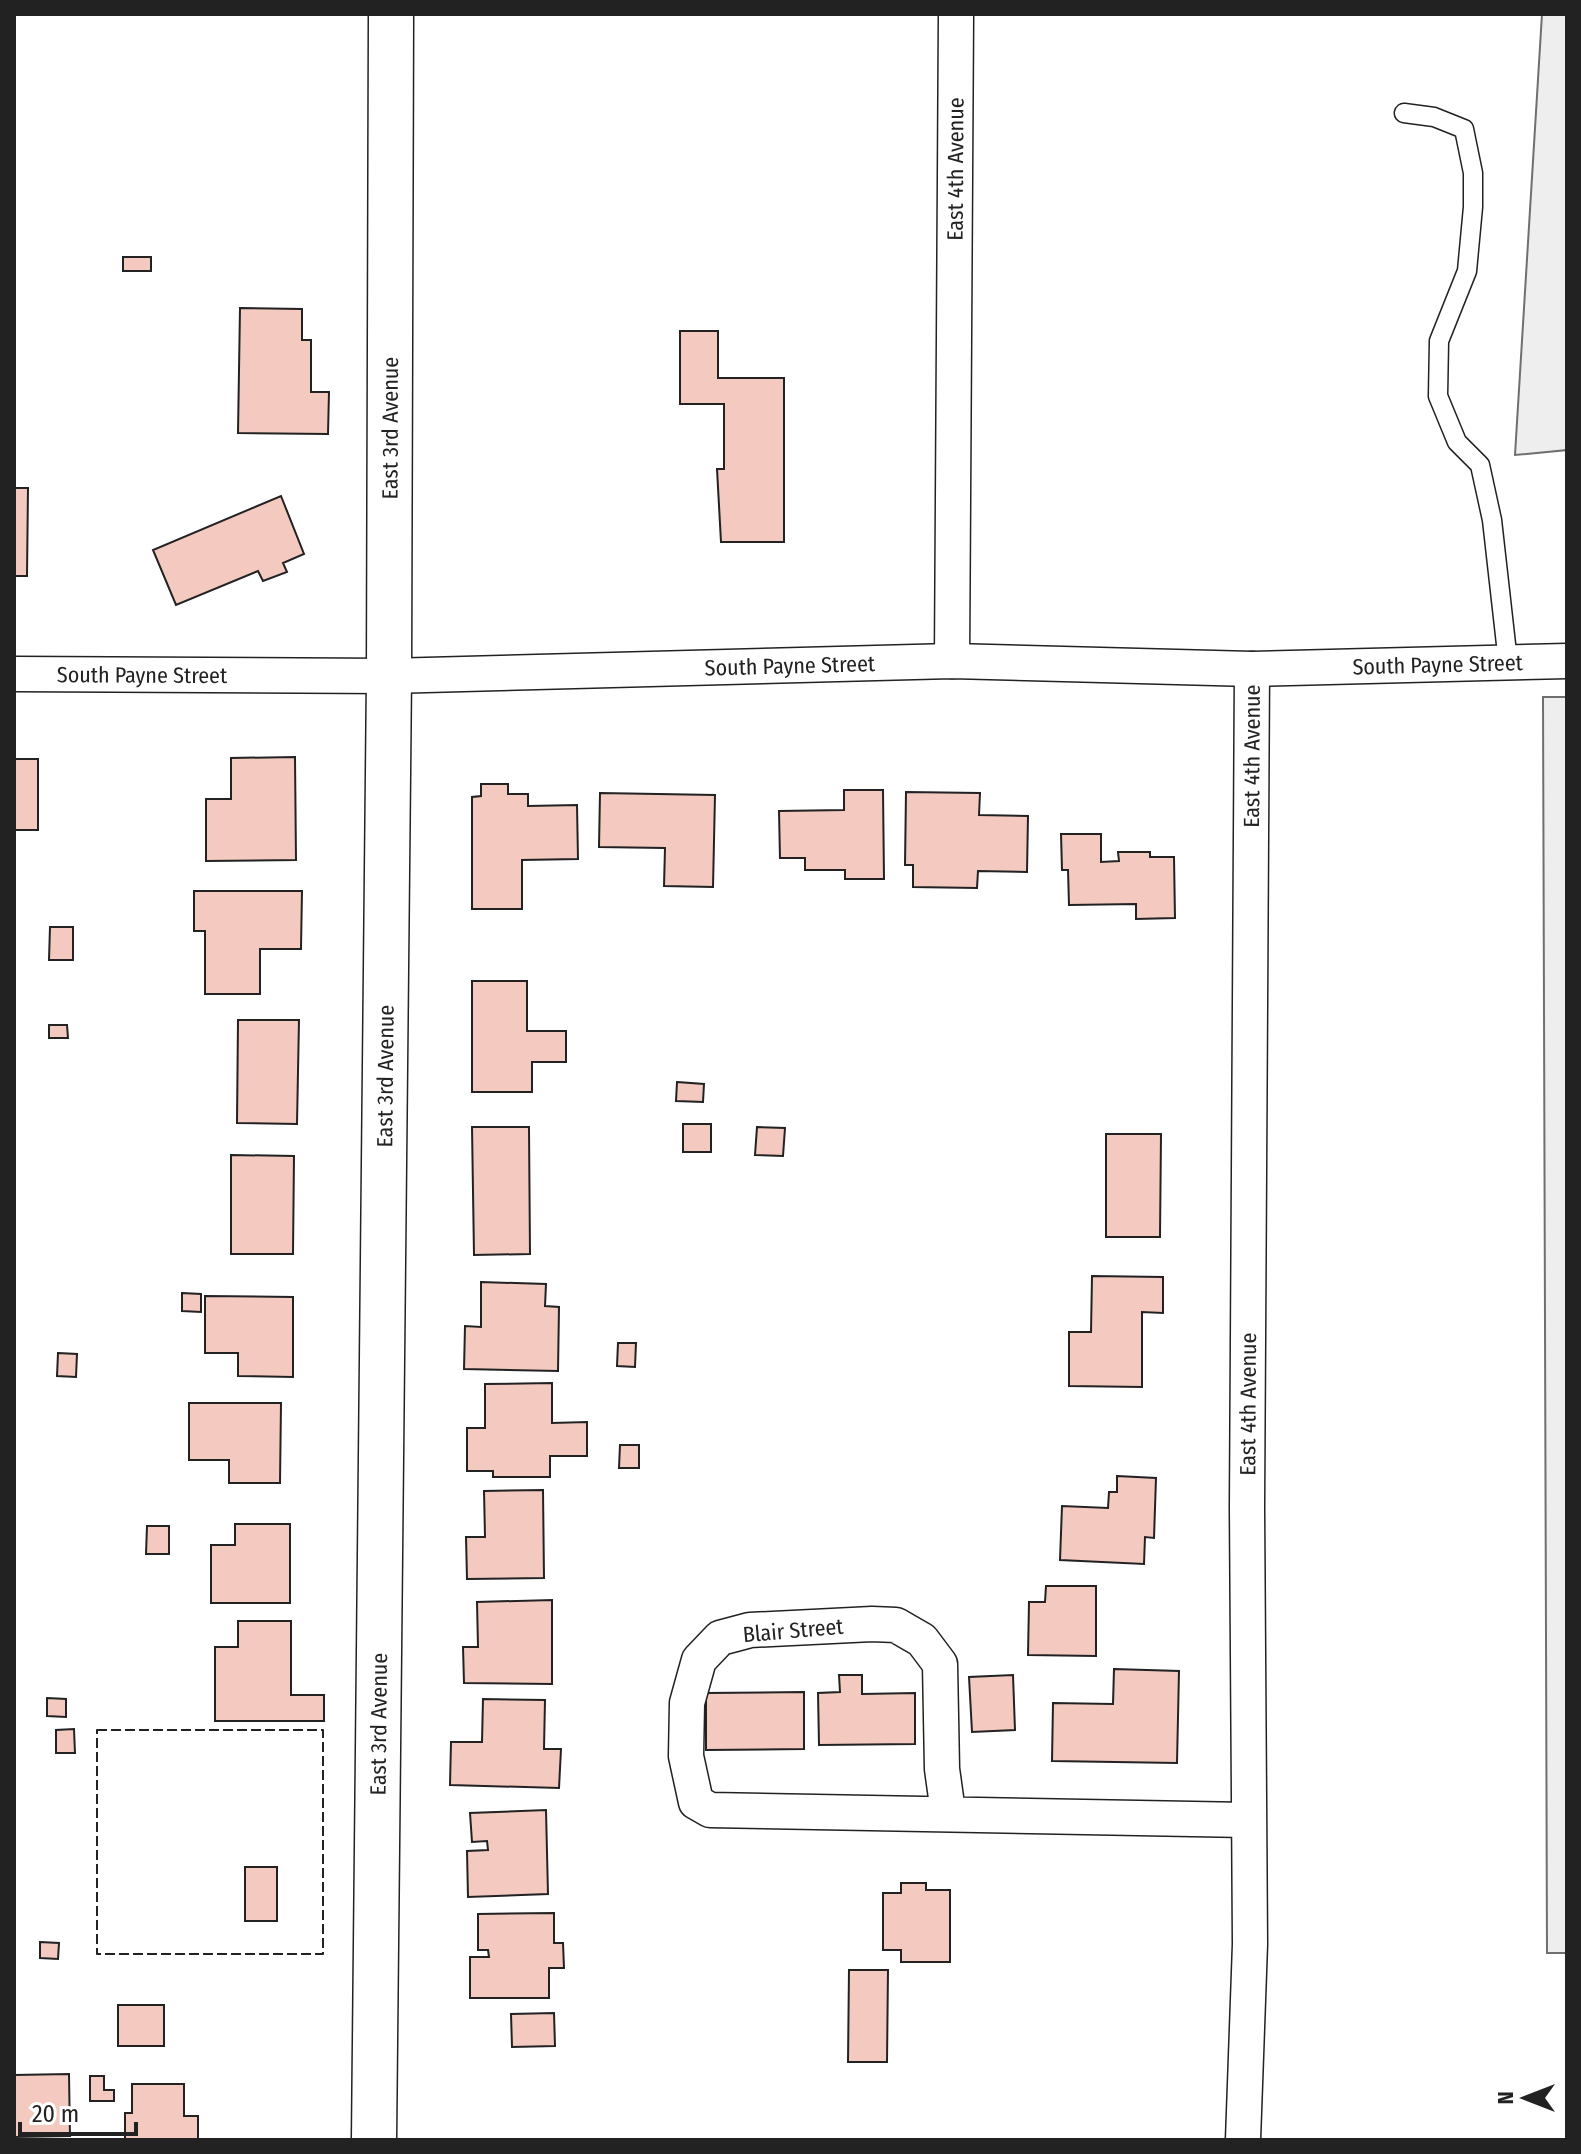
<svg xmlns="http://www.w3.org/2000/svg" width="1581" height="2154" viewBox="0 0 1581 2154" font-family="'Fira Sans Condensed',sans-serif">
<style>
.green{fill:#eee;stroke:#6f6f6f;stroke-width:2}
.building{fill:#f3c9c0;stroke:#222;stroke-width:2}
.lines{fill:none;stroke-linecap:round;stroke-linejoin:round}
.service-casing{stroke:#222;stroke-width:21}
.minor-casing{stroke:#222;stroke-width:37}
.tertiary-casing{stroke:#222;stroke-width:47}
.service{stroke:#fff;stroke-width:18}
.minor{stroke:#fff;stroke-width:34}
.tertiary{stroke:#fff;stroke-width:44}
.fence{stroke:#222;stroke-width:2;stroke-dasharray:10 4;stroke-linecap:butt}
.labels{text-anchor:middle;stroke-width:6;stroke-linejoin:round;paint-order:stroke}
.street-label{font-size:22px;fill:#222;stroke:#fff}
</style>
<rect width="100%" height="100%" fill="#fff"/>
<!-- green -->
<path class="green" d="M1542 14H1567V450L1515 455Z
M1543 697H1567V1953H1547Z"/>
<!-- building -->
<path class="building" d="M123 257H151V271H123Z
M240 308 302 309V340H311V392H329L328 434 238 433Z
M680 331H718V378H784V542H721L717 469H724V404H680Z
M14 488H28L27 576H14Z
M281 496 304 554 283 563 287 572 263 581 258 571 176 605 153 550Z
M295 757 296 860 206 861V799H231V758Z
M14 759H38V830H14Z
M481 784H508V794H528V806L577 805 578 859 522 860V909H472V797L481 796Z
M844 790H883L884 879H845V870H805V858H780L779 811 844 810Z
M906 792 980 793 979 815 1028 816 1027 872 978 871 977 888 913 887V865H905Z
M600 793 715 795 713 887 664 886 665 848 599 847Z
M1061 834H1101V862L1119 861 1118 852H1150V857H1174L1175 918 1136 919V904L1069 905 1068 870H1062Z
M194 891H302L301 949H260V994H205V931H194Z
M50 927H73V960H49Z
M472 981H527V1031H566V1062H532V1092H472Z
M238 1020H299L297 1124 237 1123Z
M49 1025H67L68 1038H49Z
M677 1082 704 1084 703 1102 676 1101Z
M683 1124H711V1152H683Z
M472 1127H529L530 1254 474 1255Z
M757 1127 785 1128 783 1156 755 1155Z
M1106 1134H1161L1160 1237H1106Z
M231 1155 294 1156 293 1254H231Z
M1092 1276 1163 1277V1313L1142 1312V1387L1069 1386V1332H1091Z
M481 1282 546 1284 545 1306 559 1307 558 1371 464 1369 465 1326 481 1327Z
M182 1293 201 1294V1312L182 1311Z
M205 1296 293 1297V1377L238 1376V1353H205Z
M618 1343H636L635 1367 617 1366Z
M58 1353 77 1354 76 1377 57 1376Z
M552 1383V1423L587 1422V1456H550V1477H493V1471H467V1428H485V1384Z
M189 1403H281L280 1483H229V1460H189Z
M620 1445H639V1468H619Z
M1117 1476 1156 1478 1154 1538 1145 1537 1144 1564 1060 1560 1062 1506 1108 1508 1109 1492H1117Z
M543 1490 544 1578 467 1579 466 1537H485L484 1491Z
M235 1524H290V1603H211V1545H235Z
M147 1526H169V1554H146Z
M1046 1586H1096V1656L1028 1655 1029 1602H1045Z
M552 1600V1684L464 1683 463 1647H478L477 1602Z
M238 1621H291V1695H324V1721H215V1647H238Z
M1114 1669 1179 1671 1177 1763 1052 1761 1053 1703 1113 1704Z
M839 1675H862V1694L915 1693V1744L819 1745 818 1693 840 1692Z
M1013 1675 1015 1730 972 1732 969 1677Z
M804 1692V1749L706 1750V1693Z
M47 1698 66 1699V1717L47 1716Z
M483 1699 545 1700 544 1749H561L559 1788 450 1785 451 1742H482Z
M74 1729 75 1753H56V1730Z
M546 1810 548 1894 468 1897 467 1851 488 1850 487 1841 472 1842 470 1813Z
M245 1867H277V1921H245Z
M901 1883H926V1890H950V1962H901V1950H883V1893H901Z
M554 1913V1943H563L564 1968H549V1998H470V1957H489L488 1950H478V1914Z
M40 1942 59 1943 58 1959 40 1958Z
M849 1970H888L887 2062H848Z
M118 2005H164V2046H118Z
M554 2013 555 2046 512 2047 511 2014Z
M69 2074 70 2136 14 2137V2075Z
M90 2076H104V2090H114V2101H90Z
M132 2084H184V2116H198V2140H125V2113H132Z"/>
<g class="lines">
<defs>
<path id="service" d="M1404 113 1434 117 1464 129 1473 173V207L1467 271 1439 341 1438 396 1457 442 1480 465 1492 520 1508 662"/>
<g id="minor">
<path id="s1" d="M952 661 956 14"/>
<path id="s2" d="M14 674 389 676 952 661 1252 669 1567 661"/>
<path d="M948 1812 942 1769 940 1664 922 1640 896 1625 872 1624 750 1630 720 1638 699 1660 687 1703 686 1756 696 1802 710 1810 1247 1820"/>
<path id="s3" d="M1243 2140 1250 1944 1247 1507 1252 669"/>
</g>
<g id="tertiary">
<path id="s4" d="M374 2140 389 676 391 14"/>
</g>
</defs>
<!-- service casing -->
<use href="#service" class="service-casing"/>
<!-- minor casing -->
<use href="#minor" class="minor-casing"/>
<!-- tertiary casing -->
<use href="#tertiary" class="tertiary-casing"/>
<!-- service -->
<use href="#service" class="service"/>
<!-- minor -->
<use href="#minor" class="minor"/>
<!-- tertiary -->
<use href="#tertiary" class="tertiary"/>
<!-- fence -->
<path class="fence" d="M97 1730H323V1954H97Z"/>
</g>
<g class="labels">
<!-- street labels -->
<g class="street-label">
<text dy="8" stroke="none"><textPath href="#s1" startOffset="492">East 4th Avenue</textPath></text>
<text dy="8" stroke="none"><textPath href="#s4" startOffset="1712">East 3rd Avenue</textPath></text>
<text dy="8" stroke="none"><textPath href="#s2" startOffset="1424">South Payne Street</textPath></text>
<text dy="8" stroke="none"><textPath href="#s2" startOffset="776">South Payne Street</textPath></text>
<text dy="8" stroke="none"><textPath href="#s2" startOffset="128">South Payne Street</textPath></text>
<text dy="8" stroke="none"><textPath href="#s3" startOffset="1384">East 4th Avenue</textPath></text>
<text dy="8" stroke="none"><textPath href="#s4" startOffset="1064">East 3rd Avenue</textPath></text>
<text dy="8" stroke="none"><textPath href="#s3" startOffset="736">East 4th Avenue</textPath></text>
<text transform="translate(793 1630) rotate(-5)" y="8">Blair Street</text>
<text dy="8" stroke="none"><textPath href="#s4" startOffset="416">East 3rd Avenue</textPath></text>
</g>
</g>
<!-- border -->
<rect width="1581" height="2154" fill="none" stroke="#222222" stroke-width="32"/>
<!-- north arrow -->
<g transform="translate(1525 2098) rotate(270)" stroke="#ffffff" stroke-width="6" paint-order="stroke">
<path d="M0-6L14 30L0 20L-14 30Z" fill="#222222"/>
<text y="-12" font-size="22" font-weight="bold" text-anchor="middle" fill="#222222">N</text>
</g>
<!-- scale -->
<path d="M20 2122v12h116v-12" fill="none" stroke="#222222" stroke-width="4"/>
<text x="32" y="2122" font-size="24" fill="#222222" stroke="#ffffff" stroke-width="6" paint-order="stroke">20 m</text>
</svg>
